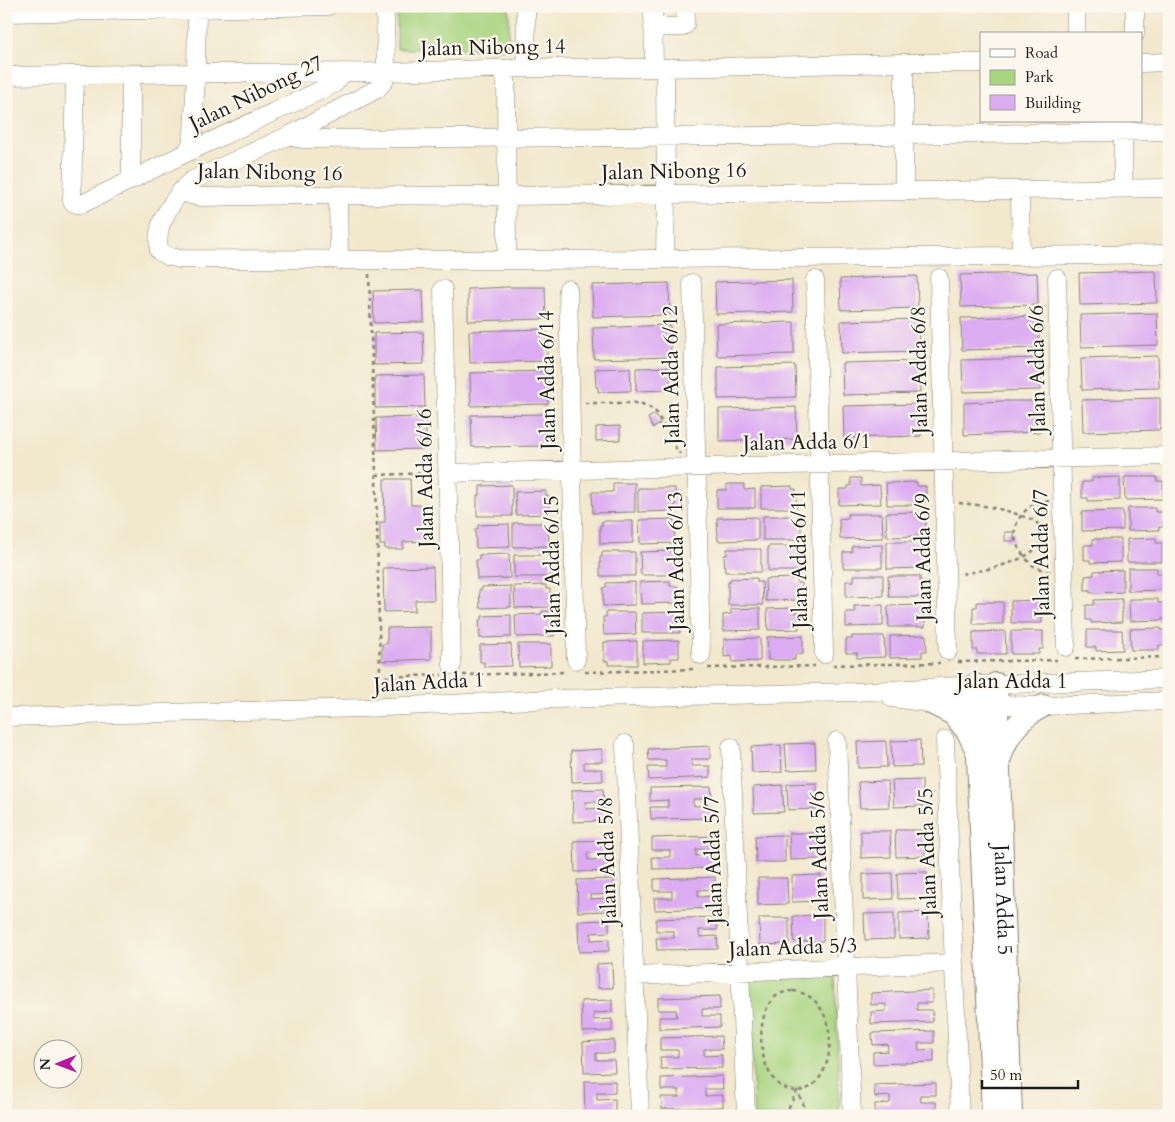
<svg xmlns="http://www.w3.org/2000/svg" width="1175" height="1122" viewBox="0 0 1175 1122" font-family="Cardo,serif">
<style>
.green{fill:#a9d480;stroke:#62784e}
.building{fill:#dbacf2}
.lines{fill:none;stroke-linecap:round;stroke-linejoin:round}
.minor-casing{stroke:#878275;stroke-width:19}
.major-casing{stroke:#878275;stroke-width:24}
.path{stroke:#878275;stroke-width:2.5;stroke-dasharray:4 4;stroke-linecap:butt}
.minor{stroke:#fff;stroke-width:18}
.major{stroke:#fff;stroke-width:22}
.labels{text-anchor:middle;stroke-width:4.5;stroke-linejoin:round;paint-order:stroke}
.street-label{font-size:21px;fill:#1c1c1c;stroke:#fbf7ec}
</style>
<rect width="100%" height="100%" fill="#fbf7ec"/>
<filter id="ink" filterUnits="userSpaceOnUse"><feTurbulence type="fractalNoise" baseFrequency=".02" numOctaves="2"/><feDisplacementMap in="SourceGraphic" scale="10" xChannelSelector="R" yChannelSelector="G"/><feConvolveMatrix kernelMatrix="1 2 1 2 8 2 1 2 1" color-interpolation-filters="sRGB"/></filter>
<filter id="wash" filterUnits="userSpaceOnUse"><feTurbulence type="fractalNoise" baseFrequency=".0096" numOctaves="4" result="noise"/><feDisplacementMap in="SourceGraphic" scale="20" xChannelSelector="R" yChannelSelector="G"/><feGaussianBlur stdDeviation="1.12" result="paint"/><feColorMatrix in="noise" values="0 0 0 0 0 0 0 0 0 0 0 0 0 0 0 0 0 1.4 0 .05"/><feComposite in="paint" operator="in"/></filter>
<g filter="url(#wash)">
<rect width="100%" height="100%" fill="#f2e8ce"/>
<!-- green -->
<path class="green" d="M397 6H509V49H397Z
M835 977 840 1116H754L749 980Z"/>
<g id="blocks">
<!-- building -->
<path class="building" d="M1156 271 1157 303 1080 305 1079 273Z
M1037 273 1038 305 961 307 960 275Z
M917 276 918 308 841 310 840 279Z
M792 280 793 312 716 314 715 282Z
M669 283 670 315 593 317 592 285Z
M507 287H545L546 319 468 321V289Z
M423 290 424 322 374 323 373 291Z
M1157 313 1158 345 1081 347 1080 315Z
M1039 316V348L962 350 961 318Z
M918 319 919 351 842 353 841 321Z
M794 322V354L717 356 716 324Z
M670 325 671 357 594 359 593 328Z
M546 329 547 361 470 363 469 331Z
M423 332 424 364 374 365V333Z
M1158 356 1159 388 1082 390 1081 358Z
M1040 358V390L963 392 962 360Z
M919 361 920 393 843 395 842 363Z
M795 365 796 397 718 399V367Z
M670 367V385H667V390L636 391V368Z
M630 368 631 391 598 392V387H596L595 369Z
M547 371 548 404 471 406 470 373Z
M424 375 425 407 375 408V376Z
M1160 398V430L1083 432 1082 400Z
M1002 401H1041V432L964 435V403Z
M920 404 921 436 844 438 843 406Z
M796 407 797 439 719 441V409Z
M548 414 549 446 472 447 471 415Z
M655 414 660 424 653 428 648 418Z
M426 417V449L377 450 376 418Z
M620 426V440L596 441V427Z
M1120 477V500L1088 501V498H1082V482H1092V478Z
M1124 477H1157V481H1163V499L1125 500Z
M851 478H861V486L880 485 881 504 839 505V489H848V486H851Z
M384 479H410L411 505H430L431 541 403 542V549H385V545H380V522H385Z
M917 482V486H926V502H921V505H887L886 483Z
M613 483H635V512L593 513 592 492H613Z
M727 484H744V490L755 489V508H717V490H727Z
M512 485V516H477V495H480V486Z
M792 486V489H796V508H761V487Z
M638 488H675V511L638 512Z
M546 491V496H549V514L516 515 515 492Z
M1128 508H1155V512H1163V527H1159V530L1128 531Z
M1123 511V530L1082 531V512Z
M917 512V518H926V533H923V536L887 537 886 513Z
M848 514H882L883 538 840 539 839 519 848 518Z
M763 516H793V521H801V540H763Z
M758 517V540L718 541 717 518Z
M674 519 675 543 640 544 639 520Z
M602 521H633V543L600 544V525H602Z
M513 523H544V528H548L549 546 513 547Z
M509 524 510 547 476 548 475 529H478V525Z
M1005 532H1014V541H1005Z
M1156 538V543H1162V562H1127V539Z
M1093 539H1121V562L1090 563V560H1084V545H1093Z
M887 542H922V547H928V565H924V568L887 569Z
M882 545V568H843V552H852V546Z
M768 546H797V551H804V571H768Z
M727 549H761V572H725L724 555H727Z
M674 551 675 556H680V572H675V575H641L640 552Z
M602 552H635V576H600V557H602Z
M509 554 510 578 477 579 476 560H479V555Z
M514 555H548V558H550L551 577H514Z
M433 567 434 600H415V611L384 612 383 568Z
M1128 568H1157V574H1164V590L1128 591Z
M1123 570V592L1090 593V590H1085V576L1094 575V571Z
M854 575H883V596L846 597V581H854Z
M888 576H920V581H925V597H889Z
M757 578V582H762L763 605H728V582H730V579Z
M797 578V583H802V600L766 601 765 579Z
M670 581V586H677V603L641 604 640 582Z
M635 582V605L603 606V588L606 587V583Z
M546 585V589H550V607L515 608 514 586Z
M511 586V607L480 608 479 590H482V587Z
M1122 599V622L1091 623V620H1086V605H1094V600Z
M1129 599H1158V603H1166V619H1162V620L1130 621Z
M1042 600V623H1011V601Z
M977 602H1003V624H973V607H977Z
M883 605V626L846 627V612H855L854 606Z
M921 605V609H925V627H889L888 606Z
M760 608V630L723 631V615L731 614V609Z
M792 608V612H804L805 620 799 621V629L768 630 767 609Z
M542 611H553L554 636 516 637 515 615 542 614Z
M606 612H635L636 634 604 635 603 617H606Z
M680 612V633H642V613Z
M511 615V637L480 638 479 620H482V616Z
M431 627V659L382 661V644H387V628Z
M1161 628V630H1167V645H1159V650H1131L1130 629Z
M1087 630H1122L1123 650 1096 651V647H1087Z
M1005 631 1006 654H977V650H973V632Z
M1011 631H1043V649H1039V654H1011Z
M926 635 927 651H922V657L890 658V636Z
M803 636V654H795V660H768L767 637Z
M852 636H884L885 657 857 658V653H846V639H852Z
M760 638V661L733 662 732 656 724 657V639Z
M679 640V658H671V662L643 663V641Z
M637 641V665H608V661H604V642Z
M511 644 512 666 484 667V662H480V645Z
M518 644H551V666L519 667Z
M920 740 921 766 892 767 891 741Z
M886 741 887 767 858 768 857 742Z
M815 743 816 769 787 770 785 744Z
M781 745 782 772 752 773 751 747Z
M710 746V759H692V766H710V777L649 780 648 767H666V760H649L648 749Z
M602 749V762H584V769H602L603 781 572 782 571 751Z
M922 780 923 806 894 807 892 781Z
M888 781 889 807 860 808 858 782Z
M817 783 818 809 788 810 787 784Z
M782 785 784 812 754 813 753 787Z
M711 787 712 799H693V803L694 806 711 805 712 818 651 819 650 807H668V800L650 801V788Z
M603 789 604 802H585L586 809 604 808V821L573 822 572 790Z
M895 830H924L925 856 896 857Z
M861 831H890L891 857 861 858Z
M789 833H819L820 859 790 860Z
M785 835V862H756L755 836Z
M713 836 714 849H696V856L714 855V868L653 869 652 857H670V850H652V838Z
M611 840V852L587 853 588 860 612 859V871L575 872 574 841Z
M927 872V898L898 899 897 873Z
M892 873 893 899 863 900V874Z
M821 875 822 901 792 902V876Z
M715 877 716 889 698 890V897L716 896V908L655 910 654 898H672V891H654V879Z
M758 878H787L788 904 758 905Z
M614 879V894L590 895V899L608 898V911L578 912 577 880Z
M928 912 929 938 899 939V913Z
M894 913V939L865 940 864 914Z
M823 915V941L794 942 793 916Z
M717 917V930H699V934L700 937 717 936 718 949 657 950 656 938H674V931H656V919Z
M759 918H789V944L760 945Z
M609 920V932L591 933V940L609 939V951L579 952 578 921Z
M612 963 613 988H598L597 964Z
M932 990V1003H917V1010H932L933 1022 871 1024V1012L886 1011V1004L871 1005V993Z
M720 996V1009H702V1016H720V1027L659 1029V1017H677L676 1010H658V998Z
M612 1000V1012L594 1013V1020L612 1019V1031L582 1032 581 1001Z
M934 1031V1043H918L919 1050 934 1049V1062L873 1064V1052L888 1051V1048L887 1044 873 1045 872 1033Z
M721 1036 722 1049H704V1056L722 1055V1068L661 1069 660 1057H678V1050H660V1038Z
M614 1040V1053H596V1060H614L615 1072 584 1073 583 1042Z
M722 1076 723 1089H705V1096L723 1095V1107L662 1109 661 1097H679V1090H661V1078Z
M584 1081H615V1093H597V1100L615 1099V1112L585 1113Z
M936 1083V1095H920L921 1102H936V1114L875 1116V1104L890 1103V1096L875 1097 874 1085Z"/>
</g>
</g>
<g filter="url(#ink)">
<use href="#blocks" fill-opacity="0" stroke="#878275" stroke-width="1"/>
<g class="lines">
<defs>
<path id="minor" d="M385 6 386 72 384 81 377 89 290 135 191 181C179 191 165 212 160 227 158 235 158 243 159 251L167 256 180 259 542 260 1021 256 1020 190
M526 6V68
M653 6 654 68
M1076 6V34
M1135 6V34
M6 13 328 6
M653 27H682L685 25 686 6
M1141 63 1169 62
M665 68 666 194 665 259
M506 69 507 259
M75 75 72 201 76 204H82L186 153 334 84 344 72
M6 76 196 73 386 72 526 68H665L904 63H981
M1123 121V189
M290 135 297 138 304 139 904 135 1169 131
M186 153 191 144 193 134 196 73 197 6
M131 180V74
M182 190C188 195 193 196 201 197L305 195 508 196 1169 188
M904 191V63
M338 196 339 260
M1021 256 1169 254
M939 278 948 651
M1057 278 1066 647
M815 280 824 654
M692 283 701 655
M443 289 452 665
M568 289 576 660
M447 473 1169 456
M892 698 931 703 1043 706 1169 701
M6 717 364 708 552 699 855 692 975 685 1169 679
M945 740 960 1116
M837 741 852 1116
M625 744 640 1116
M731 747 746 1116
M634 976 954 963"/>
<g id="major">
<path id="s1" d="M996 684 1011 1116"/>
<path d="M975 685 993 1116"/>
<path d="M931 703 953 714 968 732 976 749"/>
<path d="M1000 758C1005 742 1013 727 1026 717 1031 713 1037 709 1043 706"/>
</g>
</defs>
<!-- minor casing -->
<use href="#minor" class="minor-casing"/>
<!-- major casing -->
<use href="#major" class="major-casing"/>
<!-- path -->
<path class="path" d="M369 274 376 475 380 677 442 675
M585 403H640L649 407 657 413 671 441 680 454
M376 475 432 473
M1049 501C1039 502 1032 505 1025 511 1011 526 1012 541 1024 556 1027 559 1029 563 1032 565 1037 568 1045 570 1050 572
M959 503C981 505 1001 508 1022 516 1026 518 1033 519 1036 522 1042 528 1044 536 1040 543 1028 563 982 571 960 574
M1075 659 1169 657
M958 662 1057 660
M833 665 940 663
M708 668 815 666
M585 672 695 669
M463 675 567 672
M793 991C803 992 813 997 819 1006 823 1011 827 1020 828 1027 834 1049 825 1090 797 1091 756 1091 751 1011 778 995 783 992 788 991 793 991Z
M788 1116V1109L797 1091 809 1116"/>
<!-- minor -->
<use href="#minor" class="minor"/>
<!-- major -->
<use href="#major" class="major"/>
</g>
</g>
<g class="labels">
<!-- street labels -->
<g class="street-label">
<text transform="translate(493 47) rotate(-1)" y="7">Jalan Nibong 14</text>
<text transform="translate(256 93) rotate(-26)" y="7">Jalan Nibong 27</text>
<text transform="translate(674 171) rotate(-1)" y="7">Jalan Nibong 16</text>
<text transform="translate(270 172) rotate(1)" y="7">Jalan Nibong 16</text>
<text transform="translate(1037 369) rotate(-91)" y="7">Jalan Adda 6/6</text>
<text transform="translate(919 370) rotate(-91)" y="7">Jalan Adda 6/8</text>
<text transform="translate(671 375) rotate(-91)" y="7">Jalan Adda 6/12</text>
<text transform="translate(547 380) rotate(-91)" y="7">Jalan Adda 6/14</text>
<text transform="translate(807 442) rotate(-1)" y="7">Jalan Adda 6/1</text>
<text transform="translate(425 478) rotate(-91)" y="7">Jalan Adda 6/16</text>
<text transform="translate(1041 553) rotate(-91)" y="7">Jalan Adda 6/7</text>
<text transform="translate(923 557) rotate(-91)" y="7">Jalan Adda 6/9</text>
<text transform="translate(799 559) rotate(-91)" y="7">Jalan Adda 6/11</text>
<text transform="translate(676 561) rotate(-91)" y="7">Jalan Adda 6/13</text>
<text transform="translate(552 565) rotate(-91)" y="7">Jalan Adda 6/15</text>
<text x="1012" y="688">Jalan Adda 1</text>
<text transform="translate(429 682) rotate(-3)" y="7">Jalan Adda 1</text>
<text transform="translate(927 852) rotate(-92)" y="7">Jalan Adda 5/5</text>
<text transform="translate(819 855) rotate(-92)" y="7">Jalan Adda 5/6</text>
<text transform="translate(713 860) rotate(-92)" y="7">Jalan Adda 5/7</text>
<text transform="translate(607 861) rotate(-92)" y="7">Jalan Adda 5/8</text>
<text dy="7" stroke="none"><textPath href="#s1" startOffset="216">Jalan Adda 5</textPath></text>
<text transform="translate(793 947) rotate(-2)" y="7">Jalan Adda 5/3</text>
</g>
</g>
<!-- margin -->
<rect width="1175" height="1122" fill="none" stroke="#fbf7ec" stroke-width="25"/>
<!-- legend -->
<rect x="980" y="32" width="162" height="90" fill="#fbf7ec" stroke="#a29f99"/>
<rect x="990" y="49" width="25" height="8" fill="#ffffff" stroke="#a29f99"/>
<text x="1025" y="58" font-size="15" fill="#1c1c1c">Road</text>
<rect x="990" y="70" width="25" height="15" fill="#a9d480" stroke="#a29f99"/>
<text x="1025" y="82" font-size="15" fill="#1c1c1c">Park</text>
<rect x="990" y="95" width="25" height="15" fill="#dbacf2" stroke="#a29f99"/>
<text x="1025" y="108" font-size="15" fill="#1c1c1c">Building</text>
<!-- north arrow -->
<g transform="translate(58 1064) rotate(269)"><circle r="24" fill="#fbf7ec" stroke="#a29f99"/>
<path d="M0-4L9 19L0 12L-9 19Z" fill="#b5179e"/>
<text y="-8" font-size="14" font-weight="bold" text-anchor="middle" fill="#1c1c1c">N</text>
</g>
<!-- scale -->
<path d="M982 1080v8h96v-8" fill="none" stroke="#1c1c1c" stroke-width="2.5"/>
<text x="990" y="1080" font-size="15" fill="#1c1c1c" stroke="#fbf7ec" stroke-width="4" paint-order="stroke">50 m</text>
</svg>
